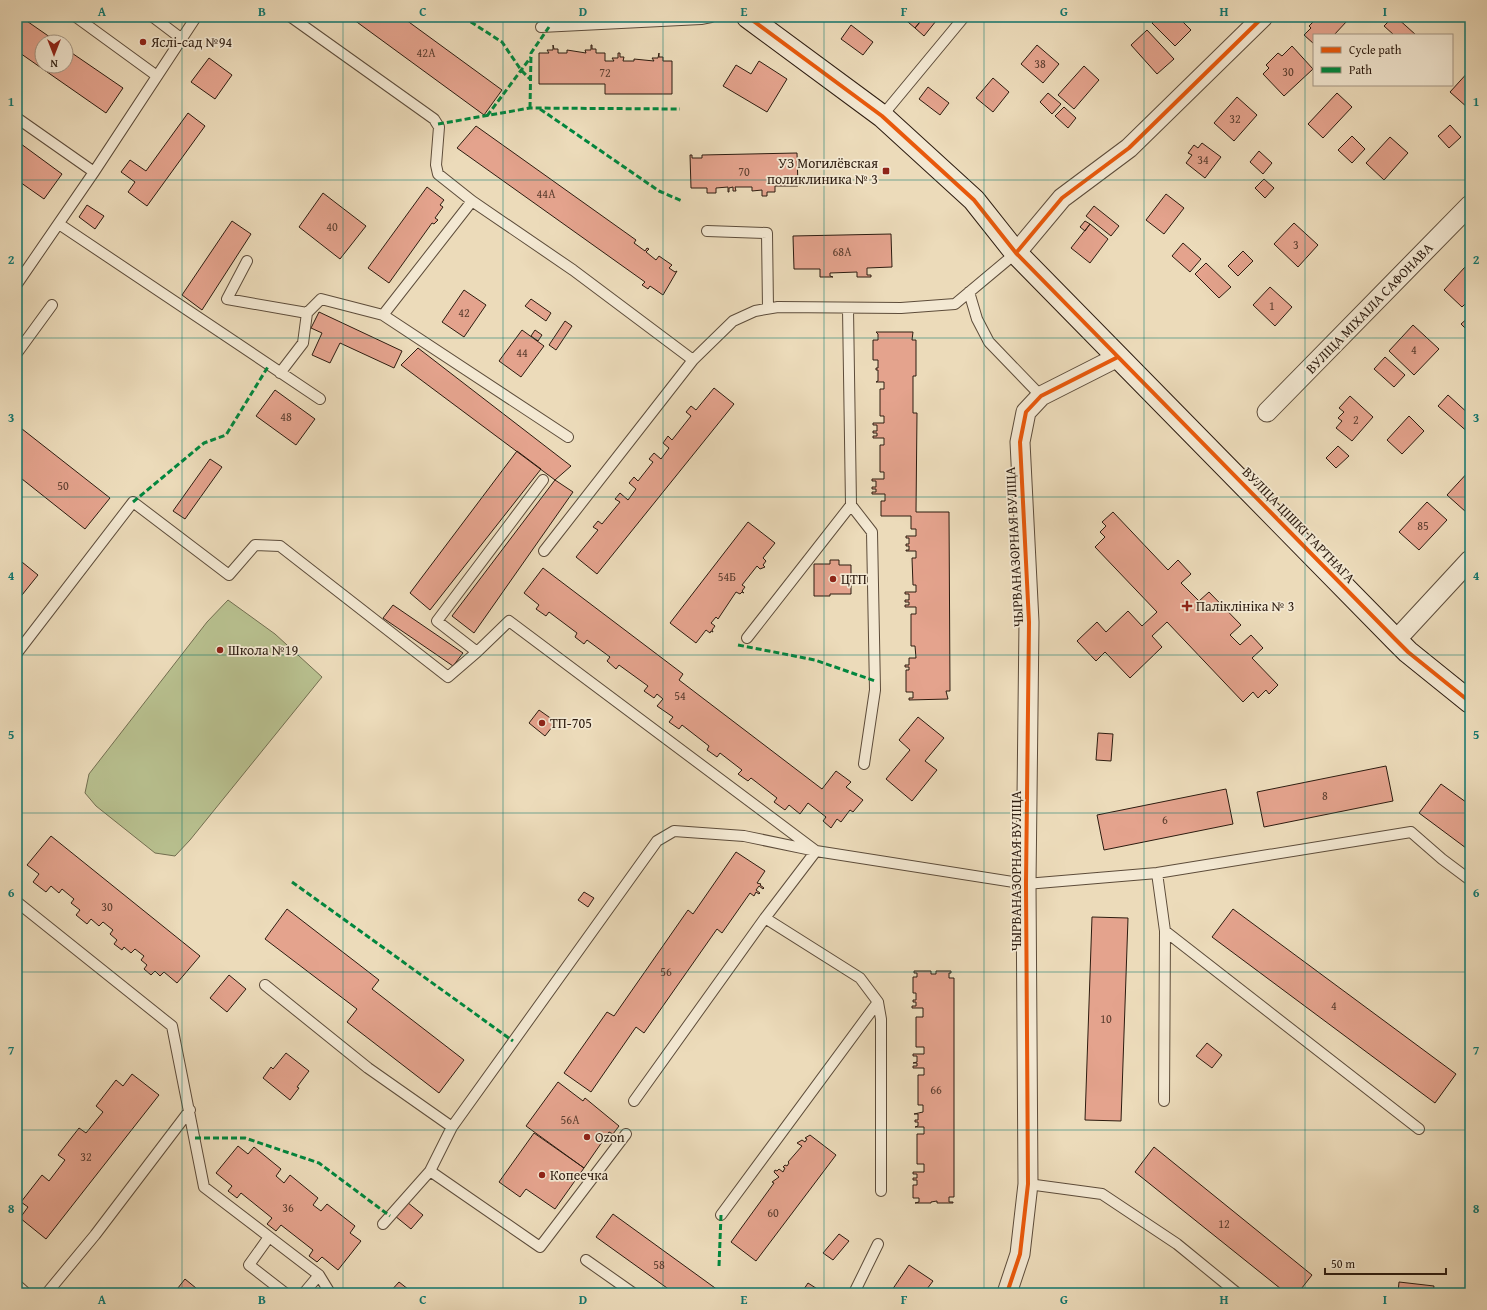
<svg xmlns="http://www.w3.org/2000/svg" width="1487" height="1310" viewBox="0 0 1487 1310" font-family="'Gentium Book Plus',serif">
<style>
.green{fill:#b8c08f;stroke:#726e50}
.building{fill:#e4a38d;stroke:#2d1c10}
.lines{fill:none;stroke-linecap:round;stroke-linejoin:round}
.lane-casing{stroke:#5d4c3a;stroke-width:12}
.street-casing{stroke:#5d4c3a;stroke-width:21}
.secondary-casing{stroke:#2d1c10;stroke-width:24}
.lane{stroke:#f3e8d2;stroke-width:10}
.street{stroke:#f3e8d2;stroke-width:19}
.secondary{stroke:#f3e8d2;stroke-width:22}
.quiet{stroke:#00873e;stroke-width:3;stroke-dasharray:6 3;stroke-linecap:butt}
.cycleway-casing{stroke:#f3e8d2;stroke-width:6}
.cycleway{stroke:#e8590c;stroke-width:4}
.grid{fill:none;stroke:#0f766e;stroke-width:1;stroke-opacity:0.55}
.poi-dot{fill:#8f2418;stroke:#f3e8d2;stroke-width:1.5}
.labels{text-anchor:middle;stroke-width:3.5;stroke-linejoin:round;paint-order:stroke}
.number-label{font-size:12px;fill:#5b3e2f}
.poi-label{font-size:14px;fill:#2d1c10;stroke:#f3e8d2;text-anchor:start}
.street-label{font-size:14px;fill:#2d1c10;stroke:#f3e8d2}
.neatline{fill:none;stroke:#0f766e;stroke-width:1.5}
.grid-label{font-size:13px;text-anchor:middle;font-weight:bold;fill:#0f766e}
</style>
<rect width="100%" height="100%" fill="#ecdbba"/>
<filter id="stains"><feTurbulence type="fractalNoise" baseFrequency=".005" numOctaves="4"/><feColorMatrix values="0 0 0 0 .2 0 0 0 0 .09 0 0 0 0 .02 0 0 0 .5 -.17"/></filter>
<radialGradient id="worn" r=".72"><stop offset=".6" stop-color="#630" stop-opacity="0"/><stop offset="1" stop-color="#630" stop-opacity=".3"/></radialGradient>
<!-- green -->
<path class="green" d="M228 600 275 634 322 677 190 840 175 856 155 853 96 806 85 793 89 774 207 622Z"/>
<!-- building -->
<path class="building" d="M17 17H21L57 42H42V66H66V49L123 88 106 113 17 51Z
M350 17H402L502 90 484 115Z
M902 17H924L915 28Z
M924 17H931L936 21 924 36 915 28Z
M1158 17H1178L1191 30 1175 46 1152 23Z
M1318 17H1343L1347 21 1334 35H1314V44L1304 35 1311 28 1309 26Z
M1393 17H1396L1416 35H1394L1384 26Z
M851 25 873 42 863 55 841 39Z
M1147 30 1174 59 1157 74 1131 45Z
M553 45 554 49H558V53H567V50L586 53 585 50H591V45H592V49H596V53H605V61H614L612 58H618V53H620V57H624L623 61H634V59L654 61 652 58H658L659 53V57H663V61H672V94H605V84H539V53H549L547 50H553Z
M1037 45 1059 64 1043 83 1021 64Z
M1292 46 1313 69 1284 96 1263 74 1269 68 1266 65 1278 53 1282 56Z
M209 58 232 75 215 99 191 82Z
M759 61 787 79 767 112 723 86 736 65 751 74Z
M1084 66 1099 80 1074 109 1058 95Z
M1470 70V105L1468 108 1450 92Z
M993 78 1009 92 993 112 976 98Z
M928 87 949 103 940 115 919 99Z
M1048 93 1061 104 1052 114 1040 102Z
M1337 93 1352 107 1323 138 1308 124Z
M1237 97 1257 115 1234 141 1214 123Z
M1064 107 1076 118 1068 128 1055 116Z
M188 113 205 126 147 206 128 192 135 182 121 172 130 160 146 171Z
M1450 125 1461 137 1449 148 1438 136Z
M476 126 636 240 634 243 645 251 647 248 649 249 646 252 656 260 659 256 672 265 669 268 675 272 677 271 663 295 650 286 648 289 642 285 645 282 457 148Z
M1352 136 1365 149 1352 163 1338 150Z
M1390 137 1408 153 1384 180 1366 163Z
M17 141 62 174 44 199 17 180Z
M1202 143 1221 157 1205 178 1186 163 1192 155 1188 153 1194 145 1198 148Z
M1259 151 1272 163 1263 174 1250 162Z
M797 153 798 186H775V192H767V196H762V190L752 191V187H735L736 191H733V187L729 188V192H728V187L716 188V193H707V188H691L690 155H692V158H702V155Z
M1264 179 1274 188 1265 198 1255 188Z
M427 187 444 200 440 205 443 207 435 218 438 220 434 224 432 223 389 283 368 268Z
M323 193 366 226 340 259 299 227Z
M1166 194 1184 208 1164 234 1146 220Z
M87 205 104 216 95 229 79 217Z
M1094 206 1119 226 1111 236 1086 216Z
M232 221 251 234 202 310 182 295Z
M1085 221 1090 224 1085 231 1080 227Z
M1294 223 1318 245 1298 267 1274 244Z
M1090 224 1108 239 1090 263 1071 248Z
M891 234 892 267 867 268V275H871V277H857V272L830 273V276L833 277H820V269H794L793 236Z
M1183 243 1201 259 1190 272 1172 256Z
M1243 251 1253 261 1238 276 1228 266Z
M1206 263 1231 287 1219 298 1195 274Z
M1465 267 1470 271V299L1462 307 1444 290Z
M1270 287 1292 307 1275 326 1253 305Z
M464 290 486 305 464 337 442 322Z
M531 299 551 313 546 321 525 306Z
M319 312 402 351 394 368 340 343 330 363 312 355 322 333 311 328Z
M1470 316V333L1461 324Z
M565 321 572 326 556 350 549 345Z
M1413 325 1439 349 1414 375 1389 351Z
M522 330 544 346 521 377 499 361Z
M535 330 542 335 538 341 531 336Z
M876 332H913L912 340H916V376H913V413H917L916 512H949L950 691H946L948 699 909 700V698H913V692H906V670H909V667H905V665H909V658H916L915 646H911V614H916V607H905V605H909V602H905V600H909V594H905V592H916V585H913L912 558H916V551H906V550H909V546H906V544H909V538H906V536H916V529H911V516H881V501H885V494H872V492H876V489H872V487H876V481H872V479H884V472H880V445H884V438H873V436H877V433H873V431H877V425H873V423H884V416H880V389H884V382H876L878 381V370H876V368H878V360H873V340H878V334Z
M418 348 571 466 555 480 401 365Z
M1385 357 1405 375 1394 387 1374 369Z
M714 388 734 404 597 574 576 557 598 530 593 527 598 521 602 524 620 502 615 499 620 493 628 500 636 489 629 483 634 477 638 481 653 462 649 459 654 453 661 459 669 448 663 443 668 436 672 440 691 416 686 412 691 406 696 410Z
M275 390 315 419 296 445 256 416Z
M1448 395 1470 415V434L1438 406Z
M1350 396 1373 417 1352 441 1336 428 1342 421 1338 418 1344 412 1339 408Z
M1409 416 1424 431 1402 454 1387 440Z
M17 425 110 498 85 529 17 475Z
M1338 446 1349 456 1336 468 1326 458Z
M517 451 541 469 430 610 410 593Z
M210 459 222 467 185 519 173 511Z
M1470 470V508L1466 512 1447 495Z
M555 480 573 492 474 633 452 616Z
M1427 502 1447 520 1419 550 1399 532Z
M1113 512 1168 570 1178 560 1191 574 1181 583 1199 601 1209 592 1241 625 1230 635 1240 645 1251 635 1263 648 1252 658 1278 685 1269 694 1266 690 1258 698 1253 692 1243 702 1167 622 1152 636 1162 647 1130 678 1105 652 1096 661 1077 641 1097 622 1106 632 1128 611 1142 626 1157 612 1095 547 1105 537 1100 532 1106 526 1102 522Z
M748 522 775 543 763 558 766 561 763 565 765 567 760 569 757 566 742 585 745 587 742 591 744 593 742 592 740 594 736 592 718 619 716 617 711 623 715 626 712 630 713 632 711 631 710 633 706 630 696 643 670 623Z
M17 558 38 575 18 600 17 599Z
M830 560H839V565H851V594H830V596H814V564H830Z
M543 568 683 674 679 680 822 789 836 771 851 782 846 787 863 800 853 812 850 810 841 822 837 819 831 828 823 821 826 817 808 803 800 814 789 805 785 810 774 802 777 798 751 778 748 781 738 774 742 770 720 753 717 757 707 750 709 746 682 725 679 729 669 722 673 717 657 706 663 699 657 694 654 698 644 691 648 686 619 665 616 669 607 661 610 657 587 640 584 644 575 637 577 633 549 612 546 616 536 609 539 605 524 593Z
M393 605 463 653 453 666 383 618Z
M539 710 556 722 545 736 529 723Z
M918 717 944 738 925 761 937 770 912 801 886 779 910 750 899 740Z
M1098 733 1113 734 1111 761 1096 760Z
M1386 766 1393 801 1264 827 1257 792Z
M1441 784 1470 805V851L1419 813Z
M1226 789 1233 824 1104 850 1097 815Z
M51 836 200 956 177 983 164 972 160 976 155 971 151 975 144 969 147 965 141 960 144 956 135 949 131 953 124 947 122 950 114 944 117 940 110 934 113 930 103 922 99 926 91 919 87 924 76 915 80 910 71 903 74 899 62 889 59 893 51 886 46 892 33 882 39 874 27 865Z
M736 852 765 871 757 883 761 884 760 885 764 888 763 889 759 886 756 890 760 893 759 894 756 892 754 896 750 893 722 933 717 929 644 1033 636 1027 591 1092 564 1073 607 1012 614 1016 688 910 693 914Z
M584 892 594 898 588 907 578 900Z
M287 909 379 980 372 989 464 1060 439 1093 347 1022 357 1009 265 939Z
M1233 909 1456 1074 1435 1103 1212 937Z
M1092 917 1128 918 1121 1121 1085 1120Z
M914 971H931V974H936V971H951V973H949V978H954V1197H949V1202H953V1203H937V1201L931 1202V1203H915L919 1202V1198H913V1185H917V1180H913V1178H917V1174H913V1172H924V1164H917V1134H924V1127H915L918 1126V1122H915V1120H918V1114H914L923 1112V1105H918V1075H924V1068H913V1066H917V1063H913L917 1062V1056H913V1054H924V1047H916V1017H923V1008H912V1006H916V1002H913V1000H916V993H913V977H917V973H914Z
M229 975 246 989 227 1012 210 998Z
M1207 1043 1222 1055 1212 1068 1196 1056Z
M286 1053 309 1071 297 1087 299 1088 290 1100 263 1078 271 1067 273 1069Z
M132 1074 159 1095 46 1239 20 1218 28 1207 21 1202 42 1175 49 1181 65 1160 58 1155 79 1128 86 1133 103 1112 96 1106 116 1080 123 1086Z
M558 1082 583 1101 585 1098 619 1126 613 1134 609 1132 584 1168 526 1126Z
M534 1133 584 1168 555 1209 526 1189 520 1197 499 1182Z
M810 1135 836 1155 756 1261 731 1242 774 1183 772 1182 779 1177 774 1172 775 1170 777 1171 779 1169 783 1172 785 1168 783 1167 785 1165 787 1166 789 1163 788 1162 802 1146 797 1143 802 1140 805 1142 807 1139 805 1138Z
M238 1146 248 1154 254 1147 281 1169 276 1176 284 1183 290 1175 318 1198 313 1205 321 1211 327 1204 355 1226 350 1233 361 1241 338 1270 322 1257 317 1262 309 1256 313 1250 281 1225 276 1231 267 1224 272 1218 241 1193 237 1198 228 1191 232 1186 216 1173Z
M1154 1147 1312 1275 1298 1293H1286L1135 1172Z
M407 1202 423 1215 411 1229 395 1216Z
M613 1214 722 1293H674L596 1237Z
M839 1234 849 1241 833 1260 823 1253Z
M909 1265 933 1281 927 1289 928 1293H890Z
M185 1279 202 1293H174Z
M399 1282 413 1293H389Z
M1399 1282 1434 1286 1433 1293H1398Z
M808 1283 822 1292 821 1293H797L799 1290 802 1292Z"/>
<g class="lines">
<defs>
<path id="lane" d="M76 17 157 76
M153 17 182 39
M291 17 434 119 439 127 436 165 438 174 472 201 573 270 693 360
M541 27 701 19 711 17
M882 116 964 17
M17 118 94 172
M59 224 320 399
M707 231 767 233 768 308
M247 261 227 299 307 313 303 343 280 373
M17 284 94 172 196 17
M969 292 977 319 989 342 1041 396
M307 313 321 299 383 315 568 437
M383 315 472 201
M17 353 52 305
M543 480 437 621 477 652 509 621 816 851 765 918 634 1101
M851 505 872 532 875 690 864 764
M544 551 693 360 733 321 755 311 778 307 901 308 955 304 1016 253
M747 638 851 505 848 309
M17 653 133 502 229 575 255 545 280 546 448 677 477 652
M1157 873 1165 931 1419 1129
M17 902 172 1026 204 1187 319 1275 330 1293
M265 985 368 1068 452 1127
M878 1002 881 1019V1191
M1164 1101 1165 931
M430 1171 540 1247 626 1134
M1028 1184 1102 1194 1177 1244 1237 1293
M721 1215 878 1002 860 978 765 918
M383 1224 430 1171 452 1127 657 841 674 831 744 836 816 851 1026 884 1157 873 1411 832 1442 859 1470 880
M269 1237 249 1265 285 1293
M586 1260 633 1293
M17 1285 26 1293
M47 1293 95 1235 190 1110
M304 1293 319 1275
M854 1293 878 1244"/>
<path id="street" d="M1016 253 1062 198 1129 148 1263 17
M1267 412 1470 205
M1396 640 1470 560
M1007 1293 1020 1254 1028 1184 1026 884 1029 622 1020 442 1026 412 1041 396 1118 357"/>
<path id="secondary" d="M748 17 882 116 974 200 1016 253 1396 640 1408 652 1470 702"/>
</defs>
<!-- lane casing -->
<use href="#lane" class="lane-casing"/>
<!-- street casing -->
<use href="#street" class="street-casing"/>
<!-- secondary casing -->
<use href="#secondary" class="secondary-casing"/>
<!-- lane -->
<use href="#lane" class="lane"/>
<!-- street -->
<use href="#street" class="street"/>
<!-- secondary -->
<use href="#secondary" class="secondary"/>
<!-- quiet -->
<path class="quiet" d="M463 17 502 42 521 70 530 79
M530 108 531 53 549 27
M540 109 659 191 682 201
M487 116 531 57
M438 124 530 108 680 109
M133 502 204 443 226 435 269 365
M738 645 815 660 875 681
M292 882 513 1041
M195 1138H245L319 1163 390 1216
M719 1266 721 1215"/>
<defs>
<path id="cycleway" d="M748 17 882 116 974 200 1016 253 1396 640 1408 652 1470 702
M1016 253 1062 198 1129 148 1263 17
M1007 1293 1020 1254 1028 1184 1026 884 1029 622 1020 442 1026 412 1041 396 1118 357"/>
</defs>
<!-- cycleway casing -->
<use href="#cycleway" class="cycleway-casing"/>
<!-- cycleway -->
<use href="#cycleway" class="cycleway"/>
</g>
<!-- grid -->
<path class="grid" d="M182 17V1293M343 17V1293M503 17V1293M663 17V1293M824 17V1293M984 17V1293M1144 17V1293M1305 17V1293M17 180H1470M17 338H1470M17 497H1470M17 655H1470M17 813H1470M17 972H1470M17 1130H1470"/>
<!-- markers -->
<g class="poi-dot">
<circle cx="143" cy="42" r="4"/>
<rect x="882" y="167" width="8" height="8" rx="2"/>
<circle cx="833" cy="579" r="4"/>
<path d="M1185 600h4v4h4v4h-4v4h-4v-4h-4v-4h4z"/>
<circle cx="220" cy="650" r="4"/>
<circle cx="542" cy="723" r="4"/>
<circle cx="587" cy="1137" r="4"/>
<circle cx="542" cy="1175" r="4"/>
</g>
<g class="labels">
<!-- number labels -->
<g class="number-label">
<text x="426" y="57">42А</text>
<text x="1040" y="68">38</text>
<text x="1288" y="76">30</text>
<text x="605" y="77">72</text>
<text x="1235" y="123">32</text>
<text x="1203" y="164">34</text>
<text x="744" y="176">70</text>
<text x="546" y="198">44А</text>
<text x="332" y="231">40</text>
<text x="1296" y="249">3</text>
<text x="842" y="256">68А</text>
<text x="1272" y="310">1</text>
<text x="464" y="317">42</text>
<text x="1414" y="354">4</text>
<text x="522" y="357">44</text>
<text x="286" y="421">48</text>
<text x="1356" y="424">2</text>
<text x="63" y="490">50</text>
<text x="1423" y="530">85</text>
<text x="727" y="581">54Б</text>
<text x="680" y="700">54</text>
<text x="1325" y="800">8</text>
<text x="1165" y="824">6</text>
<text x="107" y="911">30</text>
<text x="666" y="976">56</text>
<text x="1334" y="1010">4</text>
<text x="1106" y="1023">10</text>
<text x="936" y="1094">66</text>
<text x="570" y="1124">56А</text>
<text x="86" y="1161">32</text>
<text x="288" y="1212">36</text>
<text x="773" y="1217">60</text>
<text x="1224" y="1228">12</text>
<text x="659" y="1269">58</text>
</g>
<!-- poi labels -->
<g class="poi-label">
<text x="151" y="47">Яслі-сад №94</text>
<text x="878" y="168" text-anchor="end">УЗ Могилёвская<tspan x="878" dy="16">поликлиника № 3</tspan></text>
<text x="841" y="584">ЦТП</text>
<text x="1196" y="611">Паліклініка № 3</text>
<text x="228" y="655">Школа №19</text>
<text x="550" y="728">ТП-705</text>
<text x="595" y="1142">Ozon</text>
<text x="550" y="1180">Копеечка</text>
</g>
<!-- street labels -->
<g class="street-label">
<text transform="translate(1369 308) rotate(-46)" y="5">ВУЛІЦА МІХАІЛА САФОНАВА</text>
<text transform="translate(1299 525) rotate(46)" y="5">ВУЛІЦА ЦІШКІ ГАРТНАГА</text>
<text transform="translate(1014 547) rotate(-93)" y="5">ЧЫРВАНАЗОРНАЯ ВУЛІЦА</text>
<text transform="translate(1016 871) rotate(-90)" y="5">ЧЫРВАНАЗОРНАЯ ВУЛІЦА</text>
</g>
</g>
<!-- margin -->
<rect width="1487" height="1310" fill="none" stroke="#ecdbba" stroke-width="44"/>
<!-- legend -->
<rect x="1313" y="34" width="140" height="52" fill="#f3e8d2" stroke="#a49684"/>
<rect x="1321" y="47" width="20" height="6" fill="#e8590c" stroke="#a49684"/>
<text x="1349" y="54" font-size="12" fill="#2d1c10">Cycle path</text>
<rect x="1321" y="67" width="20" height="6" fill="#00873e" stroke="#a49684"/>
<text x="1349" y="74" font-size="12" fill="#2d1c10">Path</text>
<!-- north arrow -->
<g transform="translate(54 54) rotate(180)"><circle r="19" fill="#f3e8d2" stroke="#a49684"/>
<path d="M0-3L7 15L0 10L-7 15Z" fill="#8f2418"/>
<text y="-6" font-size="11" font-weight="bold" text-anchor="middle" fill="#2d1c10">N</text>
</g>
<!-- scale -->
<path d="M1325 1268v6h121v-6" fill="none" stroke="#2d1c10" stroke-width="2"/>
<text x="1331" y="1268" font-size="12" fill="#2d1c10" stroke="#f3e8d2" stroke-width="3" paint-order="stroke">50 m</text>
<rect x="22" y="22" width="1443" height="1266" class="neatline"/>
<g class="grid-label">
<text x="102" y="16">A</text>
<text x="262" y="16">B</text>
<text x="423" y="16">C</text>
<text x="583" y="16">D</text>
<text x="744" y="16">E</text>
<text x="904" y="16">F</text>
<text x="1064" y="16">G</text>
<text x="1224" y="16">H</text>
<text x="1385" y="16">I</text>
<text x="11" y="106">1</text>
<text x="1476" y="106">1</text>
<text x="11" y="264">2</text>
<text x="1476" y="264">2</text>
<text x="11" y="422">3</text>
<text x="1476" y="422">3</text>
<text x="11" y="580">4</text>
<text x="1476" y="580">4</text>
<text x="11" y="739">5</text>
<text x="1476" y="739">5</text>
<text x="11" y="897">6</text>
<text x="1476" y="897">6</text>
<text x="11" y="1055">7</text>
<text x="1476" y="1055">7</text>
<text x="11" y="1213">8</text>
<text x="1476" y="1213">8</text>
<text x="102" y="1304">A</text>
<text x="262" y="1304">B</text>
<text x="423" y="1304">C</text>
<text x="583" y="1304">D</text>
<text x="744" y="1304">E</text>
<text x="904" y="1304">F</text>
<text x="1064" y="1304">G</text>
<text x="1224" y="1304">H</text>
<text x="1385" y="1304">I</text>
</g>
<rect width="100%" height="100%" filter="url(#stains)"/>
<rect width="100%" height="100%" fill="url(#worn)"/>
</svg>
